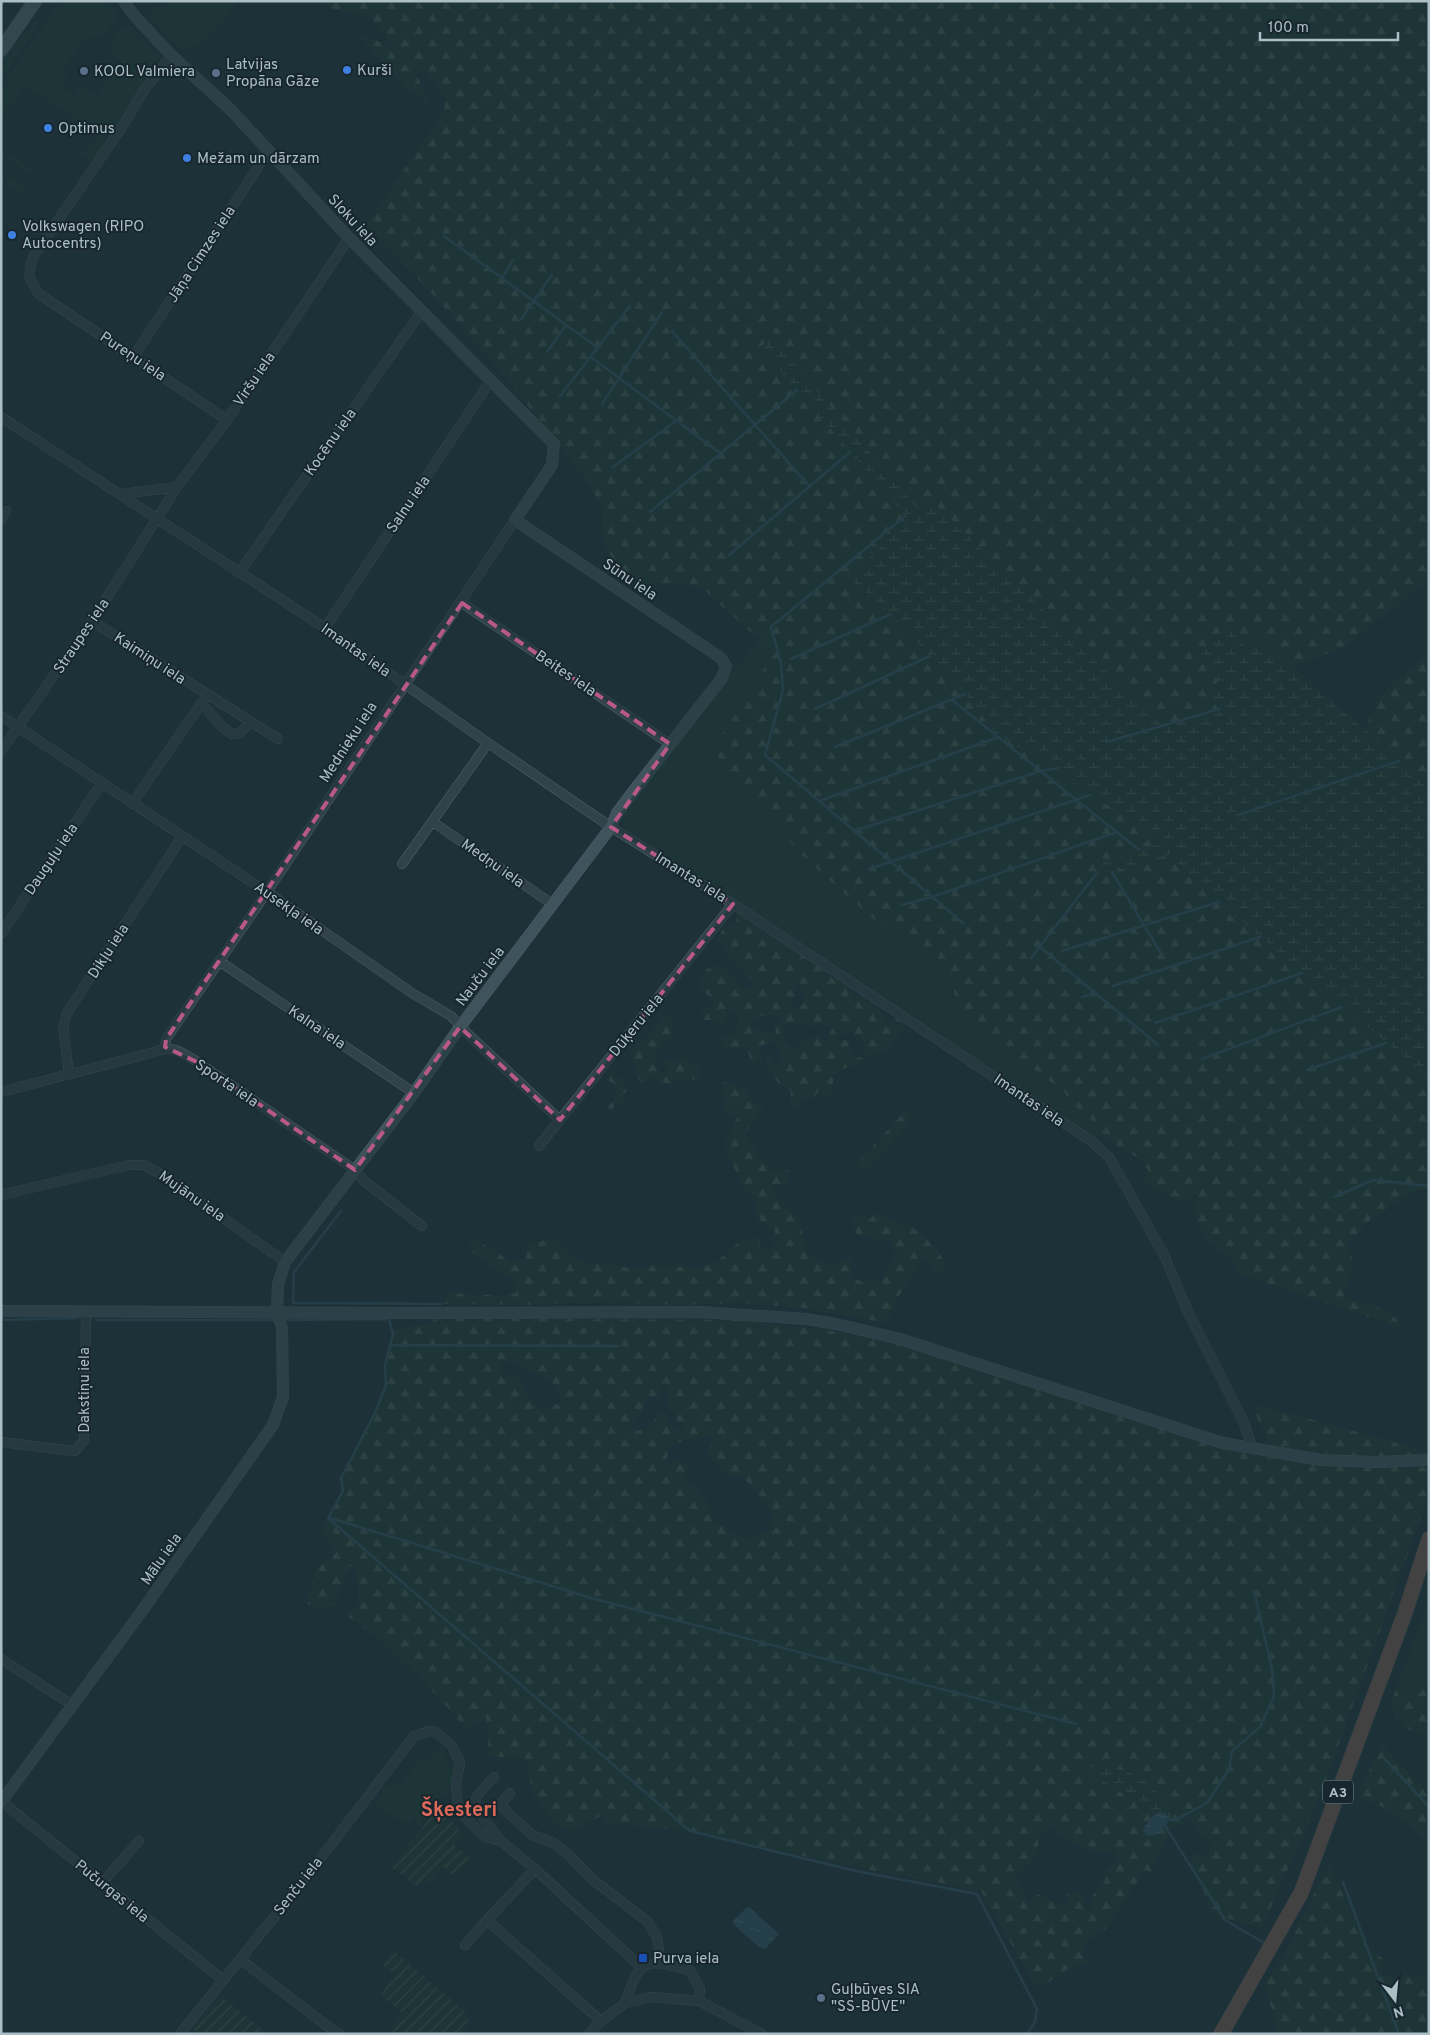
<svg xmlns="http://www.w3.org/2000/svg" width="1430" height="2035" viewBox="0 0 1430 2035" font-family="Overpass,sans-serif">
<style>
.green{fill:#213b35}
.forest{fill:url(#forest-firs);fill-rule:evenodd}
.wetland{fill:url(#wetland-marsh)}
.garden{fill:url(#garden-furrows)}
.water{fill:url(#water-ripples)}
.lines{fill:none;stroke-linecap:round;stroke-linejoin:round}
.stream{stroke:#2d505d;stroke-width:2.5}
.street-casing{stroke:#4f6067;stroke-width:10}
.secondary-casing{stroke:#4f6067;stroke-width:12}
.primary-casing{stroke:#3e4e55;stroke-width:15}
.highway-casing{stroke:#3c4d53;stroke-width:16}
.street{stroke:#324249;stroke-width:9}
.secondary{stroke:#3f535c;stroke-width:11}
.primary{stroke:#4f6269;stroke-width:14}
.highway{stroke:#6f584e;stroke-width:15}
.marked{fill:none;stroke:#b95a86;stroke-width:4;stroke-dasharray:10 6;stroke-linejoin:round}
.shop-dot{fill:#3f7fe0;stroke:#17272d;stroke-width:2}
.service-dot{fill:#5c6f8a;stroke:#17272d;stroke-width:2}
.transit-dot{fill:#1a4fb4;stroke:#17272d;stroke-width:2}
.labels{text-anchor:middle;stroke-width:4;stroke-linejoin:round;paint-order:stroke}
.shield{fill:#17272d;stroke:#7f9198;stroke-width:1}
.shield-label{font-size:14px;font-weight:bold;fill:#acbec6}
.poi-label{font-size:15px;fill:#acbec6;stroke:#17272d;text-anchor:start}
.street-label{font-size:15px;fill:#acbec6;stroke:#17272d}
.district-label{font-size:20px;font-weight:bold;fill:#dd695a;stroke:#17272d}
</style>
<defs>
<pattern id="forest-firs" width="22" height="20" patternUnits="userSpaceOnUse" patternTransform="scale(1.25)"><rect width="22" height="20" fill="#213b35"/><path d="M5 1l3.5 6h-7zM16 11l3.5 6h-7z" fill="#3f5651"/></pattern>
<pattern id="wetland-marsh" width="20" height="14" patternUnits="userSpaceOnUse" patternTransform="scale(1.25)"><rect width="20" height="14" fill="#213b35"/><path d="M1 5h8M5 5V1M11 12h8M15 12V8" fill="none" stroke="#3f5651"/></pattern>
<pattern id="garden-furrows" width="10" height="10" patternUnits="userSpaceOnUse" patternTransform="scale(1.25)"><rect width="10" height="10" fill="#213b35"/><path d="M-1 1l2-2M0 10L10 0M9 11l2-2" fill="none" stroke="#3f5651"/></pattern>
<pattern id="water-ripples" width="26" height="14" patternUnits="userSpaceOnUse" patternTransform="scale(1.25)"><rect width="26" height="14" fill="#2d505d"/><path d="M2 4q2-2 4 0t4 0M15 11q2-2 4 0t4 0" fill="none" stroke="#496773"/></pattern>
</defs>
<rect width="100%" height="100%" fill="#1e3138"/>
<!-- green -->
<path class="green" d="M60 1H107L119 14C113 26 101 44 86 37L62 72 69 77 63 87 74 95 80 86 97 96 121 61 111 53C109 39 117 31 129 24L160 56 152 73 94 160 80 154 100 134 25 86 1 120V88Z
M169 1H239L200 46 177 47 147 15Z
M36 21H39V23L15 60 10 49Z
M7 51 14 62 1 81V59Z
M1 151H5L32 170 30 174 7 158 1 161Z
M1 172 25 187 21 193 1 180Z
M760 638 769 645 766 665 714 748 738 787 782 824 794 848 872 918 915 947 942 960 949 971 954 985V993L1064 1092 1078 1109 1093 1121 1097 1134 1094 1138 629 831 621 820 626 808Z
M1429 1601V1685L1398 1684Z
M444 1746 447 1758 442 1763 453 1764 455 1773 453 1785H448L446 1795 439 1798 442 1807 434 1808 420 1827 416 1823 415 1815 412 1822H401L377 1806 376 1801 381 1799 383 1787 400 1784 420 1760H426L435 1768 431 1756 436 1749Z"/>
<!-- forest -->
<path class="forest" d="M325 1H1429V580L1345 646 1294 668 1365 729 1381 694 1429 653V934L1204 840 1178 852 1227 900 1429 1076V1190L1418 1189 1372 1218 1347 1244 1354 1263 1343 1297 1389 1311 1405 1329 1237 1273 1235 1263 1208 1242 1193 1210 1197 1194 1181 1202 1143 1183 1148 1170 1140 1159 1097 1134 1093 1121 1078 1109 1064 1092 992 1037 958 1001 954 993V985L949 971 942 960 915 947 872 918 794 848 782 824 729 779 714 748 766 665 768 658 765 650 769 645 753 634 703 589 677 583H641L618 567 605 546 602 534V507L584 477 501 372 436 298 367 224 444 111 446 99 426 72 414 69 430 104 408 90 357 34 392 46 371 18 331 8ZM1051 471 1140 561 1051 472ZM885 543 1090 795 1058 768 999 737 965 694 891 614 849 577Z
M736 910 761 925 764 933 772 931 777 936 778 942 787 941 819 967 823 966 829 970 832 978H838L855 989 852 995 864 996 867 1002H878L885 1021 891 1020 898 1016 902 1019 905 1027 885 1053 867 1055 860 1035H856L851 1030 847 1034 837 1036 836 1040H847L853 1058 862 1057 866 1062 842 1069 831 1077 834 1079 832 1086 834 1093 824 1098 820 1090 812 1099 800 1102 798 1111 790 1101 791 1092 778 1083 764 1058 769 1057 775 1065 781 1059 778 1043 769 1042 758 1047 762 1059 753 1064 747 1050 723 1048 721 1036 733 1033 739 1023 738 1015 726 1008 725 1025 711 1020H702L700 1012 714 1002 697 984 707 969 717 965 731 974 743 989 755 987C754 984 743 970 741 968 734 960 726 959 721 949H725L727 945 717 939 724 928 737 920ZM796 986H800L804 996V1004L790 1010 792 999 795 995 794 990ZM777 1015 782 1017 775 1025 776 1034 754 1029 749 1025C757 1016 765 1015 777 1015ZM792 1023 815 1027 821 1024 833 1026 827 1041 816 1036 805 1041 792 1053 784 1041 786 1037 784 1031 780 1030 786 1025Z
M666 1015 671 1017 673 1034 656 1052 654 1064 661 1074 667 1072 664 1061 673 1060 679 1063 684 1057 698 1066 702 1075 697 1079 685 1081 678 1075 673 1084 660 1082 654 1076 642 1083 634 1072 636 1064 630 1053Z
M611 1073 623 1079 621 1085 628 1087 626 1093H622L624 1102 617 1103 611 1112 608 1106 614 1100 616 1093 613 1088V1083L607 1080Z
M724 1081 745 1088 753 1103 764 1107 745 1133 770 1171 789 1170 786 1185 772 1184 778 1201 800 1220 807 1251 828 1265 852 1257 851 1278 864 1282 882 1281 895 1256 892 1241 857 1235 851 1222 859 1214 868 1220 877 1213 917 1230 934 1246 947 1265 936 1273 924 1258 896 1300 888 1323 802 1308 742 1303 680 1305 594 1302 527 1305 441 1304 450 1293 503 1296 516 1293 513 1278 495 1269 468 1249 474 1237 509 1261 526 1260 527 1243 555 1239 573 1258 586 1263 605 1264 640 1269 654 1265 698 1268 715 1263 741 1240 759 1237 760 1249 774 1247 775 1231 756 1217 755 1197 742 1186 724 1143 739 1114 727 1115 722 1097Z
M909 1107 911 1122 864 1172 856 1164Z
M435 1318 739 1320 883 1337 1253 1455C1311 1464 1369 1467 1429 1467V1495L1322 1791 1262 1928 1214 1915 1190 1863 1194 1853 1208 1856 1212 1844 1201 1835 1193 1819 1173 1828 1158 1855 1151 1873 1145 1870 1106 1929 1084 1944 1082 1956 1091 1962 1071 1967 1049 1982 1034 1984 981 1891 840 1864 685 1830 609 1824 602 1816 587 1822 576 1831 557 1826 533 1796 526 1759 489 1756 486 1718 467 1730 420 1677 385 1644 345 1614 359 1605 356 1565 348 1567 335 1605 325 1609 307 1604 315 1569 336 1553 321 1531 343 1491 341 1478 375 1413 386 1385 385 1365 393 1334 396 1329 431 1323ZM503 1360 539 1374 557 1387 560 1402 544 1412 527 1397 521 1379 499 1372ZM664 1382 669 1398 668 1404 678 1423H683L684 1429 678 1431 669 1422 667 1412H659C655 1423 649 1426 638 1431L633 1426 641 1414 647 1395 659 1399ZM713 1436 707 1456 727 1476 742 1475 772 1512 769 1531 759 1533 749 1540 712 1520 709 1505 698 1487 683 1483 689 1466 677 1459 666 1464 669 1446 690 1438ZM1051 1825 1059 1836 1096 1853 1116 1851 1118 1860 1106 1870 1105 1881 1091 1897V1911L1083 1905 1084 1898 1080 1892 1067 1895 1070 1907 1059 1905 1038 1894 1028 1902 1014 1873 1023 1870 1038 1853V1838Z
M1251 1404 1318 1421 1429 1452V1456L1405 1459 1305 1452 1270 1445Z
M1398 1684 1429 1685V1736C1408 1733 1399 1724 1390 1705Z
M1381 1743 1429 1794V1843C1404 1821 1390 1807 1358 1797Z
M1329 1864 1367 1948 1384 1959 1381 1965 1384 1976 1429 1978V2034H1278L1265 1984 1282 1958Z"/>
<!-- wetland -->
<path class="wetland" d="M772 337 918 509 932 501 1162 726 1219 709 1205 694 1219 680 1195 655 1229 628 1247 649 1255 637 1401 761 1429 786V1078L1219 902 1172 858 1180 851 1112 872 1096 874 1104 861 1168 842 1091 795 1058 768 999 737 965 694 891 614 849 577 909 520 760 347Z
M1092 1766C1105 1767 1119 1768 1131 1773 1146 1780 1167 1800 1178 1812L1167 1820 1168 1817 1159 1812 1154 1814 1108 1784 1091 1778 1080 1782Z"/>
<!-- garden -->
<path class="garden" d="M437 1809 464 1833 454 1845 471 1859 454 1876 443 1867 427 1884 423 1882 417 1886 391 1867Z
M394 1951 467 2013 468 2024 461 2034H396L389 2028 402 2013 381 1995 394 1974 383 1965Z
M220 1995 268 2034H199L193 2028Z"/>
<!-- water -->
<path class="water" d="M1159 1812 1166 1813 1168 1817C1165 1828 1158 1837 1146 1836L1143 1830C1147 1823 1151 1816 1159 1812Z
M749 1907 779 1934 767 1947 764 1949 758 1946 734 1925 733 1921 746 1908Z"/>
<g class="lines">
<!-- stream -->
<path class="stream" d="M1 3 3 4
M444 236 598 348
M502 278 513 260
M521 319 552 275
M672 331 810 487
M547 352 566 325
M591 357 720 453
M560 396 630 306
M602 404 662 312
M613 467 676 421
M650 512 797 390
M905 516 771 627 781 663 783 690 765 755 963 923
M729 555 850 452
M791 659 891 614
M952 700 1139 850
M815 709 930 656
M1107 742 1219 709
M835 747 965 694
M819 801 999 737
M1238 815 1399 761
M854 831 1041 771 1058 768
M869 869 1090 795
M1112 872 1162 955
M902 905 932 897 1117 832
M1040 947 1158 1045
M1062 951 1219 902
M1031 958 1096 874
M1113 986 1260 937
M1082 997 1096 993
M1155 1023 1302 973
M1202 1059 1342 1007
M1307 1070 1386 1043
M1334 1197 1373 1180 1429 1186
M341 1211 294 1272 293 1303 441 1304
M1 1320 78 1318
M96 1320H273
M286 1320 389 1319 393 1334 385 1365 386 1385 375 1413 341 1478 343 1491 328 1518
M390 1345 618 1346
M328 1518 690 1831 856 1871 977 1894 1037 2009 1035 2022 1027 2034
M330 1518 591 1598 1076 1724
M1254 1591 1272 1669 1274 1696 1260 1727 1232 1751 1229 1769 1207 1803 1177 1819 1167 1820 1165 1826 1225 1920 1266 1944
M1383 1757 1429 1807
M1343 1882 1399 2034
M1427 2034 1429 2031"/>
<defs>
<path id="street" d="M170 54 168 60 144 90 122 127 33 257C27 275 28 278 39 294L227 420
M134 356 268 152
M1 417 325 628 488 743 611 827 733 904 1091 1141 1109 1157 1164 1255 1188 1312 1244 1423 1253 1449
M122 494 177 487
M1 519 6 511
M239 573 421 312
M462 603 670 744
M92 621 278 739
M325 628 491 380
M201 703 223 728 232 734 240 733 250 722
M1 716 267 892 412 993 451 1016 469 1035 560 1120
M1 751 92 621 177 487 227 420 349 238
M132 804 207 695
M433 822 552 904
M402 864 488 743
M1 934 101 784
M219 961 414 1093
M165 1047 166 1039 267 892 515 520
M69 1074 63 1027 67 1013 182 837
M1 1092 151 1053C174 1044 179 1051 199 1063L355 1170 364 1181 422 1226
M539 1146 733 904
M1 1195 129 1165H144L164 1176 285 1262
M1 1442 75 1451 84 1440 86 1311
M1 1659 72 1705
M494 1777 477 1796 475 1803 477 1810 501 1841 535 1869 641 1967
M510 1793 500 1805 532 1835 554 1843 571 1857 592 1879 647 1921 657 1937 661 1963
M2 1802 223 1980
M535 1869 487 1920 601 2021
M102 1883 139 1841
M465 1945 487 1920
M240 1959 331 2029 340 2034
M625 2003C641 1956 645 1959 690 1970L700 1989 699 2001
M180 2034 311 1871 414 1736 429 1731 436 1732 452 1746 460 1763 456 1784 457 1801 461 1813 485 1837 501 1841
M589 2034 601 2021 625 2003 651 1997 699 2001 762 2034"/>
<path id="secondary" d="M1 1311 411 1313 700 1312 806 1319 836 1324 900 1339 1223 1443 1321 1460 1375 1462 1429 1460
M1 1802 142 1611 273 1425 283 1397 282 1328 277 1312 278 1284 285 1262 414 1093 460 1027 611 827 617 813 636 788 722 678 726 666 721 658 515 520 552 465 554 444 349 238 231 110 170 54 132 13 124 1"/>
<path id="primary" d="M1 50 35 1"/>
<path id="highway" d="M1221 2034 1301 1893 1405 1613 1429 1539"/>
</defs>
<!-- street casing -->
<use href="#street" class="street-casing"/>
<!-- secondary casing -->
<use href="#secondary" class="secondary-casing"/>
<!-- primary casing -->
<use href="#primary" class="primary-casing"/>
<!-- highway casing -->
<use href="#highway" class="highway-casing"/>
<!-- street -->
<use href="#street" class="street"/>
<!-- secondary -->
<use href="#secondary" class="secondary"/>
<!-- primary -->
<use href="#primary" class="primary"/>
<!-- highway -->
<use href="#highway" class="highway"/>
</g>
<!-- marked area -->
<path d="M0 0H1430V2035H0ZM462 603 670 744 611 827 733 904 560 1120 460 1027 355 1170 199 1063 165 1047 166 1039Z" fill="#1e3138" fill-opacity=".55" fill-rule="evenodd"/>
<path class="marked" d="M462 603 670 744 611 827 733 904 560 1120 460 1027 355 1170 199 1063 165 1047 166 1039Z"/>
<!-- markers -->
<g class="shop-dot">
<circle cx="347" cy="70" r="5"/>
<circle cx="48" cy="128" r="5"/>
<circle cx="187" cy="158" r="5"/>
<circle cx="12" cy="235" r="5"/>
</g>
<g class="service-dot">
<circle cx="84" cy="71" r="5"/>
<circle cx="216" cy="73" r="5"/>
<circle cx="821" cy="1998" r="5"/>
</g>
<rect class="transit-dot" x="638" y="1953" width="10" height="10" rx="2.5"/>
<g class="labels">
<!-- shield labels -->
<rect class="shield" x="1323" y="1780.5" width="30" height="23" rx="4"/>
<g class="shield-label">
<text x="1338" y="1797">A3</text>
</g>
<!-- poi labels -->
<g class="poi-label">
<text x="226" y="69">Latvijas<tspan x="226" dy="17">Propāna Gāze</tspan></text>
<text x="357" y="75">Kurši</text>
<text x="94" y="76">KOOL Valmiera</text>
<text x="58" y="133">Optimus</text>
<text x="197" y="163">Mežam un dārzam</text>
<text x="22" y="231">Volkswagen (RIPO<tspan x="22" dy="17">Autocentrs)</tspan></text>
<text x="653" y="1963">Purva iela</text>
<text x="831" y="1994">Guļbūves SIA<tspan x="831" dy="17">"SS-BŪVE"</tspan></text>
</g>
<!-- street labels -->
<g class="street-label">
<text transform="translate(353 220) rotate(47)" y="5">Sloku iela</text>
<text transform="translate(201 254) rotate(-57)" y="5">Jāņa Cimzes iela</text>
<text transform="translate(133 356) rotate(34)" y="5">Pureņu iela</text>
<text transform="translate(254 379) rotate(-56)" y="5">Viršu iela</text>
<text transform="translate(330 442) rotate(-55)" y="5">Kocēnu iela</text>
<text transform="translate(408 504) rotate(-56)" y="5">Salnu iela</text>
<text transform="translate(630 579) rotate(34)" y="5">Sūnu iela</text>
<text transform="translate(81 636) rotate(-56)" y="5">Straupes iela</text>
<text transform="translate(356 650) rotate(35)" y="5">Imantas iela</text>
<text transform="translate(150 658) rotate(33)" y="5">Kaimiņu iela</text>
<text transform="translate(566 673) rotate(34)" y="5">Beites iela</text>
<text transform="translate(348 742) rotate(-57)" y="5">Mednieku iela</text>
<text transform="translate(51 859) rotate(-56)" y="5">Dauguļu iela</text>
<text transform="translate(493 863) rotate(35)" y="5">Medņu iela</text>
<text transform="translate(691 877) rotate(32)" y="5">Imantas iela</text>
<text transform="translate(289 908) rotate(35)" y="5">Ausekļa iela</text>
<text transform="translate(108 951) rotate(-57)" y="5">Dikļu iela</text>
<text transform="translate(480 976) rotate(-53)" y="5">Nauču iela</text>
<text transform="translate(636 1025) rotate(-51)" y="5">Dūķeru iela</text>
<text transform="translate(317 1027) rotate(34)" y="5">Kalna iela</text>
<text transform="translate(227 1083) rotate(34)" y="5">Sporta iela</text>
<text transform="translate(1029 1100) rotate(34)" y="5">Imantas iela</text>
<text transform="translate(192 1196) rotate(35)" y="5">Mujānu iela</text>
<text transform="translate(84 1390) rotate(-90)" y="5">Dakstiņu iela</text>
<text transform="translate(161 1559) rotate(-55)" y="5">Mālu iela</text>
<text transform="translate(298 1886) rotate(-52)" y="5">Senču iela</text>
<text transform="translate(112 1891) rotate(39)" y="5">Pučurgas iela</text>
</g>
<!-- district labels -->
<g class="district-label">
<text x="459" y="1816">Šķesteri</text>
</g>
</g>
<!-- border -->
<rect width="1430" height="2035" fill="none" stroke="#acbec6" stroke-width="5"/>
<!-- north arrow -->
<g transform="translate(1395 2000) rotate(164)" stroke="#17272d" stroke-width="4" paint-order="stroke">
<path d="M0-4L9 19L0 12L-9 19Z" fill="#acbec6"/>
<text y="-8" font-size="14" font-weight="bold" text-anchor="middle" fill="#acbec6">N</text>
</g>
<!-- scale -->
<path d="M1260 32v8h138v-8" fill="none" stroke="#acbec6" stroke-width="2.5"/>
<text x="1268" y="32" font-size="15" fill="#acbec6" stroke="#17272d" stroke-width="4" paint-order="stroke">100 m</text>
</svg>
